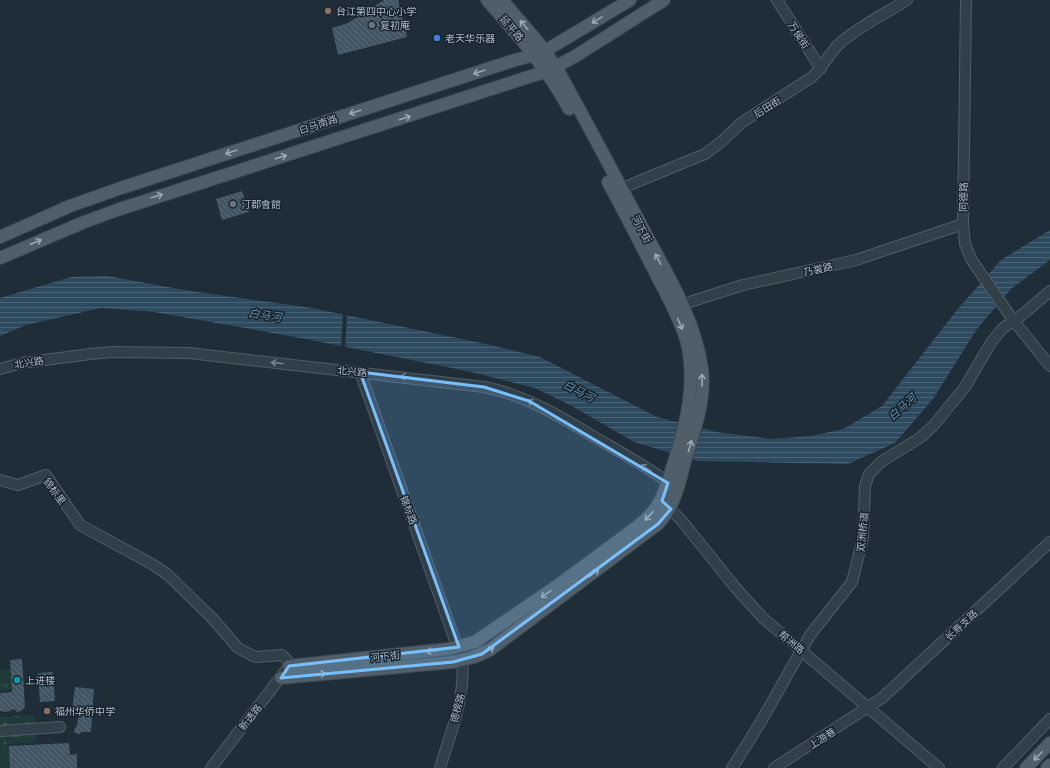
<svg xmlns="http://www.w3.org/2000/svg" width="1050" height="768" viewBox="0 0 1050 768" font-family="'Varela Round','Noto Sans SC',sans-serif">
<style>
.grass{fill:url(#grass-tufts)}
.forest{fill:url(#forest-firs)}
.garden{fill:#203a39}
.water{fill:url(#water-rules)}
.pier{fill:#1e2d38}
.building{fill:url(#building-back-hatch)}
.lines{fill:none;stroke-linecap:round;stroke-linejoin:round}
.minor-casing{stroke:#4f5d67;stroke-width:12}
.major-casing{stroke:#3b4852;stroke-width:14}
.minor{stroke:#313f49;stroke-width:10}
.major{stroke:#4f5e69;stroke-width:12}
.oneway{stroke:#99a8b3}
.oneway2{stroke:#74838e}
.marked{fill:#77c0ff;fill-opacity:0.2;stroke:#77c0ff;stroke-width:3;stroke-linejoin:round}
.education-dot{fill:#8d6e63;stroke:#17242d;stroke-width:1.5}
.worship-dot{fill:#6b7280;stroke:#17242d;stroke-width:1.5}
.shop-dot{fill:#3f7fe0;stroke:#17242d;stroke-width:1.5}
.culture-dot{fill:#0f9aa8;stroke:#17242d;stroke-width:1.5}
.labels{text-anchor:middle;stroke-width:3;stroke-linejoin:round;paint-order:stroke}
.poi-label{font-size:10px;fill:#abbac6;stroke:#17242d;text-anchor:start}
.street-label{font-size:10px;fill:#abbac6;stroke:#17242d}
.water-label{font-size:11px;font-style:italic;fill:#6990ad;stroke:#17242d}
</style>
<defs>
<pattern id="grass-tufts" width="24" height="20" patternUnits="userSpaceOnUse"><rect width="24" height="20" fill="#203a39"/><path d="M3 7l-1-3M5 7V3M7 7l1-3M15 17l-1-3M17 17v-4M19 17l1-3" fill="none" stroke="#3e5454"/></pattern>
<pattern id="forest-firs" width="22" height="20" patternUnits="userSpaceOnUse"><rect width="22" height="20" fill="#203a39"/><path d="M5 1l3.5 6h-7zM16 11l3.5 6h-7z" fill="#3e5454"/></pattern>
<pattern id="water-rules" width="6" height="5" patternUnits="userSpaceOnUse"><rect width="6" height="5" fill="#2e4a5f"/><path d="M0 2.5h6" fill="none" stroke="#4a6274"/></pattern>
<pattern id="building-back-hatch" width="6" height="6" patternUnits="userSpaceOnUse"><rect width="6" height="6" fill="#435563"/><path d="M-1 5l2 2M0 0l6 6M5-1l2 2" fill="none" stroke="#5b6b78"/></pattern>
</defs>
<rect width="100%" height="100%" fill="#1e2d38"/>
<!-- grass -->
<path class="grass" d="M11 669 12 690 0 691V670Z"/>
<!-- forest -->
<path class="forest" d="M35 715 36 742 0 745V717Z"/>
<!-- garden -->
<path class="garden" d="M0 746H9L10 768H0Z"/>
<!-- water -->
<path class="water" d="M1050 230V260L1011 289 977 329 933 399 895 443 848 464 698 461 634 442 572 406 535 388 467 371 306 339 154 312 101 308 26 325 0 336V298L71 277 108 276 184 290 312 308 486 344 540 357 657 417 717 432 772 439 811 436 843 429 882 406 956 311 1001 260Z"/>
<!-- pier -->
<path class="pier" d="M343 313 347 314 345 349 341 348Z"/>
<!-- building -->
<path class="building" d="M384 0H398L407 37 338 55 332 28 348 23Z
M242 191 249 212 222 220 216 199Z
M22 659 25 707 21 711 17 712 14 709 7 712 0 711V693L12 692 10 660Z
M53 672 55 701 40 702 38 673Z
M75 687 94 689 91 732H82L79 734 74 732 75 728 77 726 79 711 72 710Z
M69 743 70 755 77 754V768H10L9 746Z"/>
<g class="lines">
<defs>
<path id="minor" d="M777 0 821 69
M966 0 963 224 965 244 971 259 1013 320 1050 366
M615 191 705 154 721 142 741 123 812 77C823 67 829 54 839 44 859 26 885 14 907 0
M674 307 743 285 856 260 963 224
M0 369 22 363 90 354 112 352 189 353 484 387C527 395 566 420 603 442 627 456 651 469 673 486
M360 372 462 660C466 697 450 734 440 768
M0 480 18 485 46 475 80 525 152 564 168 575 213 619 238 648 255 657 282 655 288 661 289 666 211 768
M665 504 682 521 735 587 763 618 939 768
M0 731 60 727
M732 768 759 725 810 635 852 582 863 538 865 486 869 474 881 462 921 437 934 425 965 387 992 341 1002 329 1022 315 1050 291
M774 768 882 698 1050 542
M1003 768 1050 719"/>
<path id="major" d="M487 0C518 35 547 68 569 109
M0 237 70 206 121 188 515 60 535 55 545 51 630 0
M0 258 82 223 117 210 547 71 574 57 664 0
M289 666 448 649 475 642 557 586 638 526C664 506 665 489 675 459 687 422 696 382 687 343 681 320 668 298 657 276 641 245 625 213 608 182
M281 678 453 662 474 657 490 650 658 524C675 506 679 484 685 461 694 432 706 400 702 369 695 317 665 271 641 225 613 172 585 119 556 67L538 42 502 0
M1026 768 1050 743
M1047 768 1050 765"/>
</defs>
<!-- minor casing -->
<use href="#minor" class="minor-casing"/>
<!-- major casing -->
<use href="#major" class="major-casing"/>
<!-- minor -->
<use href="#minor" class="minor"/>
<!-- major -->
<use href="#major" class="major"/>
</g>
<!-- one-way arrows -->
<defs><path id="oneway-shaft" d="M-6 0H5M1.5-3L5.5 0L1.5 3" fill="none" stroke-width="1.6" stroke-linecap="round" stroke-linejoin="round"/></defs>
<g class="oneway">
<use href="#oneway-shaft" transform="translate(597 20) rotate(149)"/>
<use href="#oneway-shaft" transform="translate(524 25) rotate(-131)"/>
<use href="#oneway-shaft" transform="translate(479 72) rotate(162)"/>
<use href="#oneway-shaft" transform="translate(355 112) rotate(162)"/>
<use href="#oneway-shaft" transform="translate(405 118) rotate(-18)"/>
<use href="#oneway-shaft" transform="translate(231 152) rotate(162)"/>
<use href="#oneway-shaft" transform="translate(281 157) rotate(-18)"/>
<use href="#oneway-shaft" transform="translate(157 196) rotate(-18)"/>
<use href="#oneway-shaft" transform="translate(36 242) rotate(-23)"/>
<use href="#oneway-shaft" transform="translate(658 259) rotate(-118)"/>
<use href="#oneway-shaft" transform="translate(680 324) rotate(67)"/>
<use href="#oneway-shaft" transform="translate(702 380) rotate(-91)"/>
<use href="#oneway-shaft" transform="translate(690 446) rotate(-74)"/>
<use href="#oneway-shaft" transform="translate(649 516) rotate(133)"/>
<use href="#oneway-shaft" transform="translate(594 573) rotate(-37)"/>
<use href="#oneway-shaft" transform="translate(546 594) rotate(145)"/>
<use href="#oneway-shaft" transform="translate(489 650) rotate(-30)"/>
<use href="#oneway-shaft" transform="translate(432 651) rotate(174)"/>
<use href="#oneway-shaft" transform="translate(320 674) rotate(-5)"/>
<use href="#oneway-shaft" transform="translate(1038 756) rotate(135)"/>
</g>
<g class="oneway2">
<use href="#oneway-shaft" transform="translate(277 363) rotate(-173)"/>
<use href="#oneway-shaft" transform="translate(406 377) rotate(-173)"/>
<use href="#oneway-shaft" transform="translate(533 403) rotate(-155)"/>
<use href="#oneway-shaft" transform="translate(646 468) rotate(-149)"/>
</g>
<!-- marked area -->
<path class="marked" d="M360 372 484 387 529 401 668 483 662 501 671 509 658 524 482 654 453 662 281 678 289 666 459 647Z"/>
<!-- markers -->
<g class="education-dot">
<circle cx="328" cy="11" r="4"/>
<circle cx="47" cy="711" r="4"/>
</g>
<g class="worship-dot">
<circle cx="372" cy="25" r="4"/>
<circle cx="233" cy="204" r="4"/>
</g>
<circle class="shop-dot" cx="437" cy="38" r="4"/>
<circle class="culture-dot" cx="17" cy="680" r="4"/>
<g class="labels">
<!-- poi labels -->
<g class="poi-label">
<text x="336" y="15">台江第四中心小学</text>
<text x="380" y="29">复初庵</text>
<text x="445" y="42">老天华乐器</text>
<text x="241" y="208">汀郡會館</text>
<text x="25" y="684">上进楼</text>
<text x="55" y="715">福州华侨中学</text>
</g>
<!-- street labels -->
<g class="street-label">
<text transform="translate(512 28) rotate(49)" y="4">延平路</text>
<text transform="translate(799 35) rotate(57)" y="4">万侯街</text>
<text transform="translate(767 107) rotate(-32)" y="4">后田街</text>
<text transform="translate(318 124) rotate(-18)" y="4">白马南路</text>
<text transform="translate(963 197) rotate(-89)" y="4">同德路</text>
<text transform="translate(642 229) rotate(62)" y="4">河下街</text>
<text transform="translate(818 269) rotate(-12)" y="4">乃裳路</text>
<text transform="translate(29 362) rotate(-9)" y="4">北兴路</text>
<text transform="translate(352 371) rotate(5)" y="4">北兴路</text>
<text transform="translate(55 491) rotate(53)" y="4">锦标里</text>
<text transform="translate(409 510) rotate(70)" y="4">锦标路</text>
<text transform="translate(862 532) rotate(-84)" y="4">双洲桥道</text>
<text transform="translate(961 625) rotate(-43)" y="4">长寿支路</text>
<text transform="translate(792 642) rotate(39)" y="4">帮洲路</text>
<text transform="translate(385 656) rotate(-6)" y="4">河下街</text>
<text transform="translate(457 708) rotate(-75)" y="4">德榜路</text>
<text transform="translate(250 717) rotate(-52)" y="4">新透路</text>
<text transform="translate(822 738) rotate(-32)" y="4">上游巷</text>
</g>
<!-- water labels -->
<g class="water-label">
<text transform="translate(265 315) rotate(8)" y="4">白马河</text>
<text transform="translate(579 391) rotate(27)" y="4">白马河</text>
<text transform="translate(902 407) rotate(-42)" y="4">白马河</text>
</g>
</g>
</svg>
